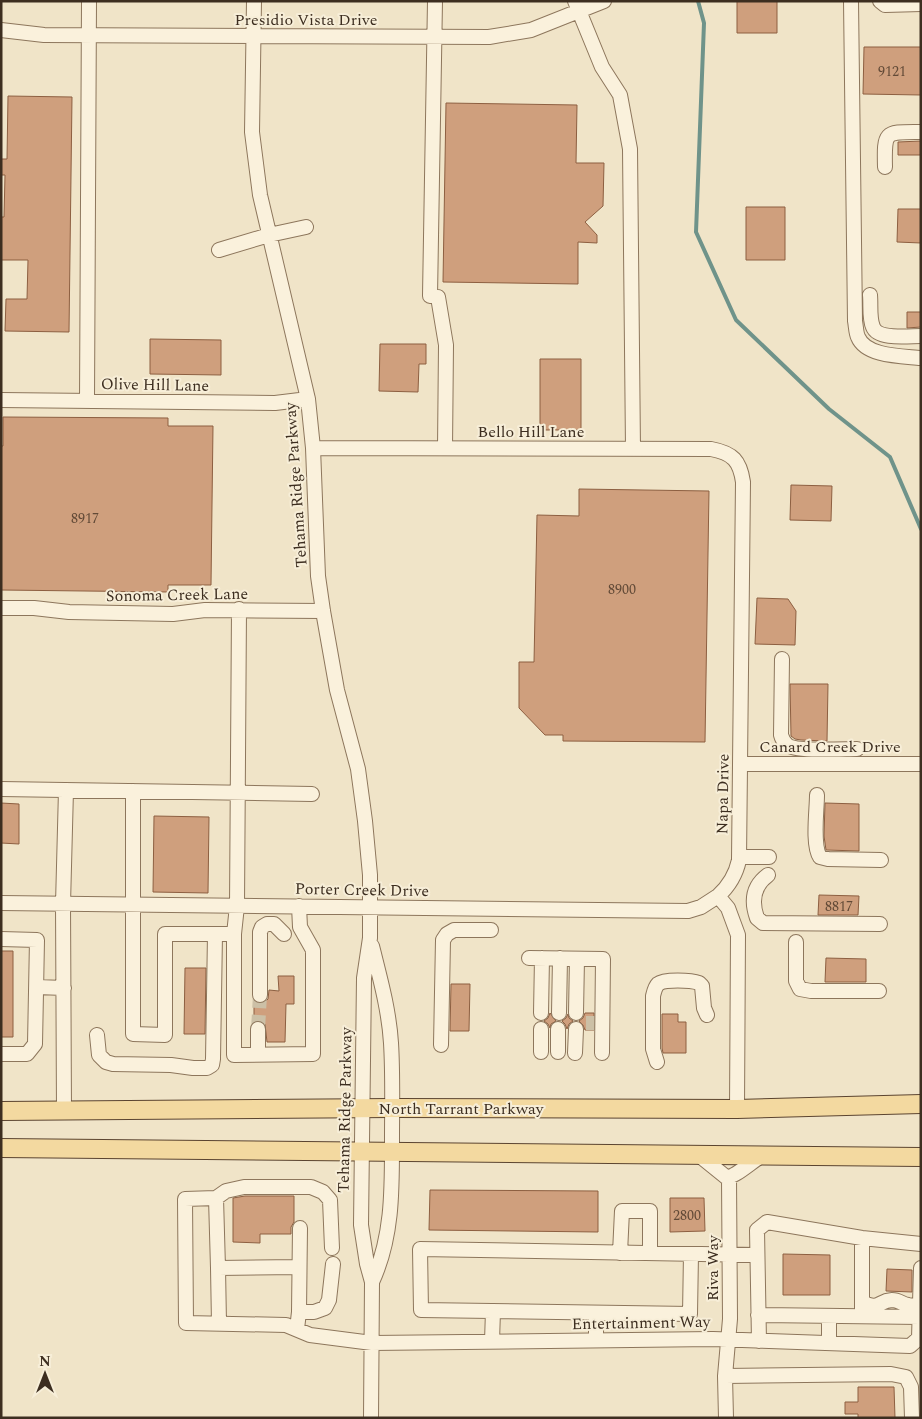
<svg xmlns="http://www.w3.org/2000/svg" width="922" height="1419" viewBox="0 0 922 1419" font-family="Spectral,serif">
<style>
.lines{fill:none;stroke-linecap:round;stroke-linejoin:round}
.stream{stroke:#6f938a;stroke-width:4}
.building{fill:#cf9f7d;stroke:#8d5f41}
.minor-tunnel{stroke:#ccc0a6;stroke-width:14;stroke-dasharray:14 7;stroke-linecap:butt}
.minor-casing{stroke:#8d765c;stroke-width:16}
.major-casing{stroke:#5b4430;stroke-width:20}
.minor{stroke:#faf1dc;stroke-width:14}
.major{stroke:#f3d9a0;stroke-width:18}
.labels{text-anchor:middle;stroke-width:4;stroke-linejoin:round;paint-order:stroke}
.number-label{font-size:14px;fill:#624a37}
.street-label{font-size:16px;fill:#3d2e20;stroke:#f7eed8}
</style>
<rect width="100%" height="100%" fill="#f0e4c8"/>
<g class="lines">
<!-- stream -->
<path class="stream" d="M698 1 704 23 696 232 736 320 829 409 890 457 921 529"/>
</g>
<!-- building -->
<path class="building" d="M737 1H777V33H737Z
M864 47H921V95L863 94Z
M8 96 72 97 69 332 5 331 6 299H27L28 260H1V217H4L5 175H1V159H7Z
M446 103 577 105 576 163H604L603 206 585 222 597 235V243L578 242V284L443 282Z
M921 141V155H898V142Z
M746 207H785V260H746Z
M898 209H921V243L897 242Z
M907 312H921V327L907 328Z
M150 339 221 340V375L150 374Z
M380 344H426V364H419L418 392 379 391Z
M540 359H581V430H540Z
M3 417 168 418V426H213L211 585H168V592L1 590V446H3Z
M791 485 832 486 831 521 790 520Z
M579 489 709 491 705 742 563 741V735H545L519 708V662H534L537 515 579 516Z
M757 598 788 599 796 611 795 645 755 644Z
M790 684H828L827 741 801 740 795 739 791 736Z
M1 803 19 804V844L1 843Z
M825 803 859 804V851L826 850 824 836Z
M154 816 209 817 208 893 153 892Z
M819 895 859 896 858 915H818Z
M1 951H13V1037H1Z
M826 958 866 959V982H825Z
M185 968H206L205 1034H184Z
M278 976H294V1004H286L285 1042H267L265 1024 258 1020 254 1021V1001L260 1004 264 1003 268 999 269 990 279 991Z
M451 984H470L469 1031H450Z
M550 1013 556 1021 551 1024 550 1028 548 1024 544 1021 548 1018Z
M585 1013H594V1030H585L583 1025 579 1021 583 1018Z
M568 1014 569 1018 573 1021 569 1024 567 1029 565 1024 562 1021 566 1018Z
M662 1014H678V1022H686V1053H663L662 1048Z
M430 1190 598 1191V1232L429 1230Z
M245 1196H294V1222L291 1227V1234H260V1243L233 1242V1198Z
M670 1198H704L705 1231 670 1232Z
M783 1254 830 1255V1295H783Z
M887 1269 912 1270V1292L886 1291Z
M858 1387H894L895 1418H858V1414H845V1402H858Z"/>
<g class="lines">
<!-- minor-tunnel -->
<path class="minor-tunnel" d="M258 1029 260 995
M593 1030V1013"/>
<defs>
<path id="minor" d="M254 1 252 132 260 195 308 399 313 448 318 576 323 611 337 690 358 769 365 821 370 875V938L364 978 361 1225 367 1264 372 1282 371 1418
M575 1 602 67 620 95 630 149 633 449
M851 1 855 321C856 326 856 333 858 337 866 357 903 356 921 358
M880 1 885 5 921 4
M1 30 44 35 489 37 531 30 604 1
M885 167C884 130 885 132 921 132
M219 250 269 235 306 227
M870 295C871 305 869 318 873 327 878 340 908 336 921 336
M430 296 435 1
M438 297 446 345 445 448
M1 400 275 403 308 399
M87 401 89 1
M313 448 711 449C733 453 740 461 743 482L739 860C736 874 729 886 718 896L728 908 738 935 737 1109
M1 608H34L69 612 173 614 205 610 323 611
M239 609 237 906 234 934V1055L313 1054V950L300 927 299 906
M782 659 781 735C782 739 784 742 787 745 796 752 843 749 857 749
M740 764H921
M1 789 312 794
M133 791V1034L165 1035V934H234
M817 795C817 810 812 845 820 857L828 859 881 860
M739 857H769
M768 875C753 886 751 901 757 918L763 923 880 924
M1 903 688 911 701 907 718 896
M1 939 37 940 35 1044 27 1054H1
M796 942V981L800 989 811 991H879
M372 946C380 978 389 1010 391 1043 393 1075 392 1107 392 1139 392 1188 393 1237 372 1282
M529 958 603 959 602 1053
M37 987 64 988
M260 995V932L262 927 267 924H274L284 934
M541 1013 542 958
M559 1013 560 958
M576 1013 577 959
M97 1035 99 1055 106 1062 113 1064 171 1065 193 1068H207L212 1065 213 1059 215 934
M441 1045 443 940 447 934 454 930H491
M541 1052V1029
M558 1052V1029
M575 1053 576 1029
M258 1054V1029
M657 1062 653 1049V996C654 992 655 987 658 984 664 979 691 980 699 983L702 986 704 1008 707 1015
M64 1111 63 904 66 790
M700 1156 726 1177C734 1178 751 1162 760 1157
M216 1198 218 1268 299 1267
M862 1238V1316
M332 1248 330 1200 323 1192 311 1187H244L226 1191 216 1198 185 1199 186 1323 286 1325 310 1335 372 1343 713 1339 910 1346 919 1338 921 1268
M620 1253 622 1211H650V1253
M691 1254 690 1314 421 1310 420 1249 756 1255
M218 1268 219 1323
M862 1302C880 1311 877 1301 892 1300 899 1300 902 1304 908 1305 911 1306 916 1305 920 1305
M299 1312H314L325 1308 329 1300 333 1264
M758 1315 920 1317
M829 1316V1343
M297 1329 299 1312 300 1228
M596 1340V1313
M492 1341 493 1311
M759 1341 757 1230 767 1222 862 1238 921 1244
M725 1376 891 1374 906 1377 911 1387 912 1418
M726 1418 725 1376 730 1319 729 1178"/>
<path id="major" d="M1 1111 392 1108 737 1109 921 1104
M1 1148 921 1157"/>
</defs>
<!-- minor casing -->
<use href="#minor" class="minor-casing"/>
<!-- major casing -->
<use href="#major" class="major-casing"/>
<!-- minor -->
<use href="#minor" class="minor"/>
<!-- major -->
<use href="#major" class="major"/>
</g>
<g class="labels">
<!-- number labels -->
<g class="number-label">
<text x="892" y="76">9121</text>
<text x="85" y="523">8917</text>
<text x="622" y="594">8900</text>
<text x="839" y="911">8817</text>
<text x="687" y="1220">2800</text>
</g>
<!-- street labels -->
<g class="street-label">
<text x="306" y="25">Presidio Vista Drive</text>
<text transform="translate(155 384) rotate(1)" y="6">Olive Hill Lane</text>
<text x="531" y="437">Bello Hill Lane</text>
<text transform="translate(295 485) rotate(-94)" y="6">Tehama Ridge Parkway</text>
<text transform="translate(177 594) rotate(-1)" y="6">Sonoma Creek Lane</text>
<text x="830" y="752">Canard Creek Drive</text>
<text transform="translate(722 794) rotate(-89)" y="6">Napa Drive</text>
<text transform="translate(362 889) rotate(1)" y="6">Porter Creek Drive</text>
<text x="461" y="1114">North Tarrant Parkway</text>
<text transform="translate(344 1110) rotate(-89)" y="6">Tehama Ridge Parkway</text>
<text transform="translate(712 1268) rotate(-90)" y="6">Riva Way</text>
<text transform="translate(641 1322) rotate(-1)" y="6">Entertainment Way</text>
</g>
</g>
<!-- border -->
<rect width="922" height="1419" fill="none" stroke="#3d2e20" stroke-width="5"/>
<!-- north arrow -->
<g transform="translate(45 1374)" stroke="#f7eed8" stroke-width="4" paint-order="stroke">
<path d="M0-4L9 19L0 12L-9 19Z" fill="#3d2e20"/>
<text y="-8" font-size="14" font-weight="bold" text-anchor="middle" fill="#3d2e20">N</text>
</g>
</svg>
